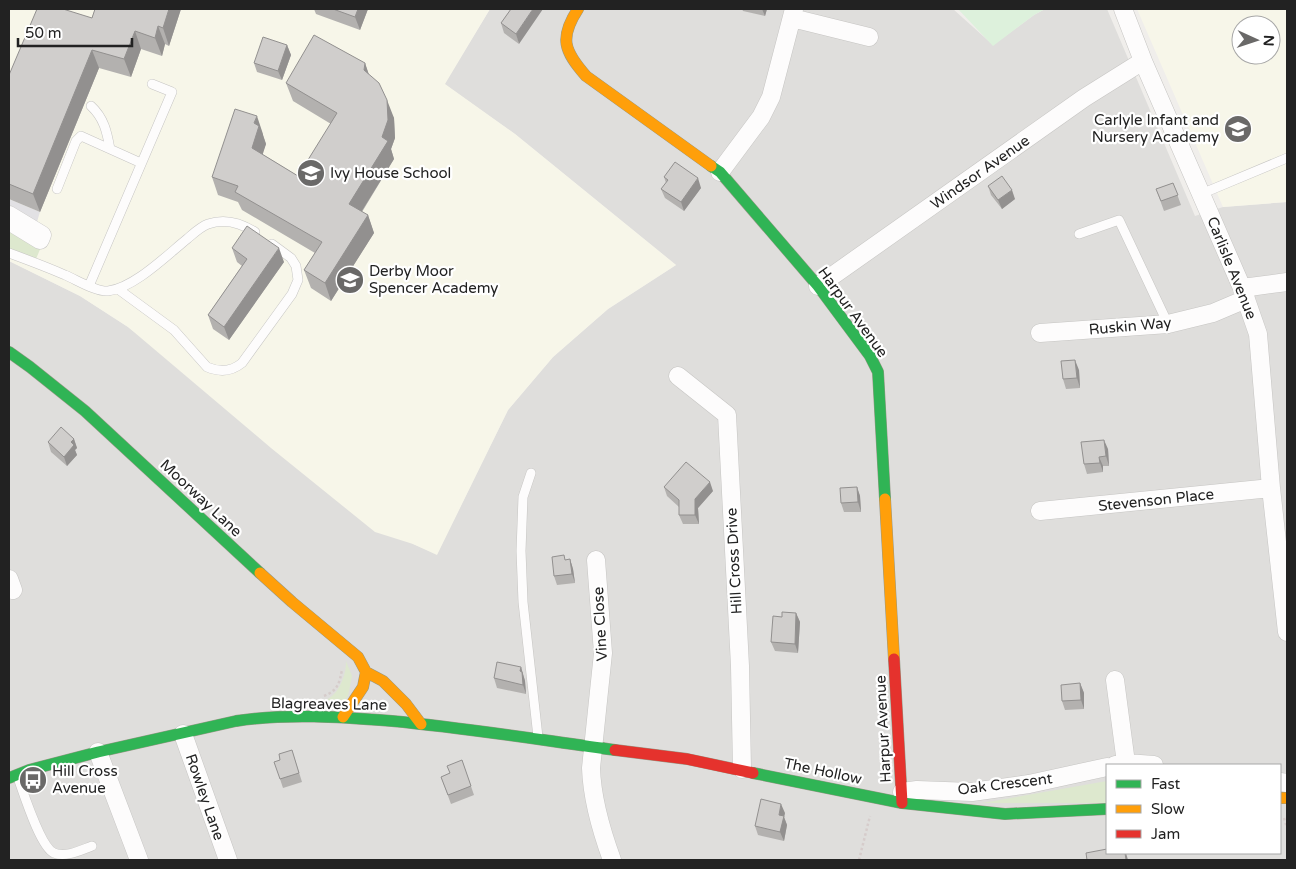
<svg xmlns="http://www.w3.org/2000/svg" width="1296" height="869" viewBox="0 0 1296 869" font-family="'Varela Round',sans-serif">
<style>
.residential{fill:#dfdedc;fill-rule:evenodd}
.education{fill:#f7f6e9;fill-rule:evenodd}
.grass{fill:#dde8ce}
.park{fill:#ddf1dc}
.plaza{fill:#e2e1e4}
.lines{fill:none;stroke-linecap:round;stroke-linejoin:round}
.lane-casing{stroke:#c6c5c3;stroke-width:10}
.street-casing{stroke:#c6c5c3;stroke-width:19}
.fast-casing{stroke:#969885;stroke-width:12}
.slow-casing{stroke:#969885;stroke-width:12}
.jam-casing{stroke:#969885;stroke-width:12}
.path{stroke:#d6cccb;stroke-width:2.5;stroke-dasharray:2.5 2.5;stroke-linecap:butt}
.lane{stroke:#fdfcfc;stroke-width:9}
.street{stroke:#fdfcfc;stroke-width:18}
.fast{stroke:#30b455;stroke-width:11}
.slow{stroke:#ff9f0a;stroke-width:11}
.jam{stroke:#e5322d;stroke-width:11}
.wall{fill:#b3b1af}
.shaded-wall{fill:#92908f}
.building{fill:#d0cecc;stroke:#92908f}
.labels{text-anchor:middle;stroke-width:4.5;stroke-linejoin:round;paint-order:stroke}
.poi-label{font-size:15px;fill:#222;stroke:#fff;text-anchor:start}
.street-label{font-size:15px;fill:#222;stroke:#fff}
</style>
<rect width="100%" height="100%" fill="#f0eeeb"/>
<!-- residential -->
<path class="residential" d="M490 9H953L993 45 1034 15 1045 9H1107L1195 216 1223 207 1287 202V860H9V261L80 296 128 327 413 544 437 554 508 410 553 357 608 309 676 265 515 134 444 84ZM1107 765H1280V853H1107Z"/>
<!-- education -->
<path class="education" d="M9 9H490L445 84 515 134 676 265 608 309 553 357 508 410 437 555 413 544 375 532 271 448 128 327 80 296 9 261Z
M1137 9H1287V202L1223 207ZM1241 25H1271V55H1241Z"/>
<!-- grass -->
<path class="grass" d="M9 225 41 247 36 259 9 251Z
M346 661 352 676 348 696 337 708 304 710C321 702 335 700 342 681 345 674 346 668 346 661Z
M1107 781V803H982Z"/>
<!-- park -->
<path class="park" d="M958 9H1045L1034 15 993 46Z"/>
<!-- plaza -->
<path class="plaza" d="M9 199 40 212 36 225H9Z"/>
<g class="lines">
<defs>
<path id="lane" d="M91 106C104 118 107 132 110 149
M57 189 76 141 81 136 141 163
M1201 194 1287 158
M1079 234 1119 220 1168 324
M9 253C28 260 47 267 65 275 77 280 96 292 108 291 134 288 166 256 187 239 193 234 200 227 208 224 225 218 241 223 255 232
M89 286 172 92 152 84
M118 289 174 330 207 367C219 372 231 372 242 363L292 294 298 280 296 266 291 258 272 244
M531 473 523 497 521 551 523 602 538 737
M17 775C23 791 40 847 54 853 66 858 81 850 92 846"/>
<path id="street" d="M1123 9 1143 61 1242 288 1258 334 1271 488 1287 632
M792 18 869 37
M720 172 761 117 771 97 794 9
M9 215 42 235 40 240 9 221
M818 286 1084 98 1143 61
M1242 288 1287 282
M1040 333 1168 324 1213 313 1246 299
M678 376 727 415 740 666 742 769
M1040 511 1271 488
M596 560 603 653 591 768C592 800 601 830 612 860
M9 579 13 590
M1115 680 1126 763
M183 734 228 860
M98 752 139 860
M1115 765 1126 763 1154 765
M1280 782 1287 783
M902 792 917 790 972 792 1029 784 1107 767"/>
<path id="fast" d="M711 166 720 172 818 286 870 356 878 372 885 499
M9 352 30 367 85 411 260 573
M753 773 902 803 1005 814 1107 809
M9 778 29 770 98 752 236 721C288 713 340 717 392 721 467 728 541 740 615 750"/>
<path id="slow" d="M578 9C559 38 564 51 586 76L711 166
M885 499 894 659
M260 573 292 602 358 657 366 672 383 681 406 704 421 724
M343 717 363 687 366 672
M1280 798H1287"/>
<path id="jam" d="M894 659 902 803
M615 750 687 759 753 773"/>
</defs>
<!-- lane casing -->
<use href="#lane" class="lane-casing"/>
<!-- street casing -->
<use href="#street" class="street-casing"/>
<!-- fast casing -->
<use href="#fast" class="fast-casing"/>
<!-- slow casing -->
<use href="#slow" class="slow-casing"/>
<!-- jam casing -->
<use href="#jam" class="jam-casing"/>
<!-- path -->
<path class="path" d="M324 696C338 690 339 684 342 670
M1284 818 1287 828
M859 860 870 816"/>
<!-- lane -->
<use href="#lane" class="lane"/>
<!-- street -->
<use href="#street" class="street"/>
<!-- fast -->
<use href="#fast" class="fast"/>
<!-- slow -->
<use href="#slow" class="slow"/>
<!-- jam -->
<use href="#jam" class="jam"/>
</g>
<!-- wall -->
<path class="wall" d="M95 9H181L169 46 165 44 162 56 141 49 131 77 99 68 40 212 9 199V75L92 18Z
M314 9H368L360 30 316 14Z
M511 9 519 44 504 33 501 23Z
M742 9H767L765 16 743 11Z
M287 45 291 55 282 80 257 72 254 63Z
M365 63 369 75 394 118 395 138 391 149 394 159 362 212 368 215 374 233 331 301 311 288 304 270 315 253 242 210 238 202 218 195 212 177 263 134V135L266 144 262 154 298 176 331 124 293 101 286 83Z
M664 177 701 188 684 211 665 198 661 189 666 183Z
M1173 183 1181 205 1164 211 1156 189Z
M988 186 1015 199 1002 209 991 195Z
M232 248 284 262 229 340 213 329 208 315 242 266 237 262Z
M1079 370 1080 388 1066 389 1063 379Z
M74 439 77 448 75 450 77 455 67 466 51 452 48 442Z
M1108 449 1109 466H1103V472L1087 474 1084 464Z
M664 487 713 491 698 508 699 524H683L679 515V507L667 496Z
M857 487 860 496 861 512H844L841 503Z
M570 559 573 569 575 583 557 585 554 576 566 560Z
M796 613 800 622 798 653 775 651 771 642 782 617Z
M521 667 525 681 526 694 497 688 494 678Z
M1080 683 1084 693V709L1065 710 1062 701Z
M292 750 302 782 283 788 280 779V760Z
M462 760 474 795 451 804 441 777 450 773Z
M785 813 784 817 787 825 784 841 758 835 755 826Z"/>
<!-- shaded-wall -->
<path class="shaded-wall" d="M169 9H181L169 46 163 28Z
M358 9H368L360 30 355 17Z
M533 9H543L519 44 516 34Z
M762 9H767L765 16Z
M158 26 165 44 162 56 155 38Z
M135 31 141 49 131 77 124 59Z
M287 45 291 55 282 80 278 71Z
M92 50 99 68 40 212 33 194Z
M365 63 371 81 364 70Z
M387 100 394 118 395 138 391 149 394 159 355 222 349 204 382 137Z
M257 116 263 134V135L266 144 259 166 252 148 254 123Z
M698 178 701 188 684 211 681 202Z
M1012 190 1015 199 1002 209 998 200Z
M368 215 374 233 331 301 325 283Z
M279 248 284 262 229 340 224 327Z
M1075 360 1079 370 1080 388 1077 378Z
M74 439 77 448 75 450 77 455 67 466 64 457 71 442Z
M1104 440 1108 449 1109 466 1106 456Z
M1099 457 1103 466V472L1100 463Z
M710 482 713 491 698 508 699 524 695 515V499Z
M857 487 860 496 861 512 858 502Z
M570 559 573 569 575 583 572 574Z
M796 613 800 622 798 653 795 644Z
M521 667 525 681 526 694 523 685 520 671Z
M1080 683 1084 693V709L1081 700Z
M781 804 785 813 784 817 787 825 784 841 780 832 779 815Z
M1125 853H1126L1128 860H1126Z"/>
<!-- building -->
<path class="building" d="M37 9H63L92 18 95 9H169L163 28 158 26 155 38 135 31 124 59 92 50 33 194 9 184V75Z
M333 9H358L355 17Z
M511 9H533L516 34 501 23Z
M314 35 365 63 364 70 379 83 387 100 388 120 382 137 388 141 349 204 368 215 325 283 304 270 322 242 235 192 238 186 212 177 235 109 257 116 254 123 259 126 252 148 298 176 337 113 286 83Z
M263 37 287 45 278 71 254 63Z
M675 162 698 178 681 202 661 189 668 180 664 177Z
M1002 176 1012 190 998 200 988 186Z
M1173 183 1178 195 1161 201 1156 189Z
M247 226 279 248 224 327 208 315 247 259 232 248Z
M1075 360 1077 378 1063 379 1061 361Z
M61 427 74 439 71 442 74 445 64 457 48 442Z
M1104 440 1106 456 1099 457 1100 463 1084 464 1081 442Z
M686 462 710 482 695 499V515H679V500L664 487Z
M857 487 858 502 841 503 840 488Z
M564 555 565 560 570 559 572 574 554 576 552 557Z
M782 612 796 613 795 644 771 642 773 616 782 617Z
M497 662 521 667 520 671 522 672 523 685 494 678Z
M1080 683 1081 700 1062 701 1061 685Z
M292 750 299 773 280 779 274 762 280 760 279 754Z
M462 760 471 786 448 795 441 777 450 773 447 766Z
M761 799 781 804 779 815 784 816 780 832 755 826Z
M1107 849V853H1125L1126 860H1087L1086 853Z"/>
<!-- icons -->
<defs>
<symbol id="school-disc" viewBox="-11 -11 22 22"><circle r="9.5" fill="#6a6968" stroke="#fff"/><path d="M0-5L7-2L0 1L-7-2ZM-4 1L0 2.5L4 1V4Q0 6-4 4Z" fill="#fff"/></symbol>
<symbol id="bus-disc" viewBox="-11 -11 22 22"><circle r="9.5" fill="#6a6968" stroke="#fff"/><path d="M-5-6H5V4H4V6H2V4H-2V6H-4V4H-5ZM-3.5-4V0h7V-4ZM-3.5 1.2v1.5H-2V1.2ZM2 1.2v1.5H3.5V1.2Z" fill="#fff"/></symbol>
</defs>
<g fill-rule="evenodd">
<use href="#school-disc" x="1222" y="113" width="32" height="32"/>
<use href="#school-disc" x="295" y="157" width="32" height="32"/>
<use href="#school-disc" x="334" y="264" width="32" height="32"/>
<use href="#bus-disc" x="17" y="764" width="32" height="32"/>
</g>
<g class="labels">
<!-- poi labels -->
<g class="poi-label">
<text x="1219" y="125" text-anchor="end">Carlyle Infant and<tspan x="1219" dy="17">Nursery Academy</tspan></text>
<text x="330" y="178">Ivy House School</text>
<text x="369" y="276">Derby Moor<tspan x="369" dy="17">Spencer Academy</tspan></text>
<text x="52" y="776">Hill Cross<tspan x="52" dy="17">Avenue</tspan></text>
</g>
<!-- street labels -->
<g class="street-label">
<text transform="translate(980 172) rotate(-35)" y="5">Windsor Avenue</text>
<text transform="translate(1232 268) rotate(68)" y="5">Carlisle Avenue</text>
<text transform="translate(853 312) rotate(54)" y="5">Harpur Avenue</text>
<text transform="translate(1130 326) rotate(-5)" y="5">Ruskin Way</text>
<text transform="translate(201 498) rotate(43)" y="5">Moorway Lane</text>
<text transform="translate(1156 500) rotate(-6)" y="5">Stevenson Place</text>
<text transform="translate(734 561) rotate(-93)" y="5">Hill Cross Drive</text>
<text transform="translate(600 624) rotate(-93)" y="5">Vine Close</text>
<text transform="translate(329 704) rotate(1)" y="5">Blagreaves Lane</text>
<text transform="translate(883 729) rotate(-93)" y="5">Harpur Avenue</text>
<text transform="translate(823 771) rotate(12)" y="5">The Hollow</text>
<text transform="translate(1005 784) rotate(-7)" y="5">Oak Crescent</text>
<text transform="translate(205 797) rotate(71)" y="5">Rowley Lane</text>
</g>
</g>
<!-- border -->
<rect width="1296" height="869" fill="none" stroke="#222222" stroke-width="20"/>
<!-- legend -->
<rect x="1106" y="764" width="175" height="90" fill="#ffffff" stroke="#a7a7a7"/>
<rect x="1116" y="780" width="25" height="8" fill="#30b455" stroke="#a7a7a7"/>
<text x="1151" y="789" font-size="15" fill="#222222">Fast</text>
<rect x="1116" y="805" width="25" height="8" fill="#ff9f0a" stroke="#a7a7a7"/>
<text x="1151" y="814" font-size="15" fill="#222222">Slow</text>
<rect x="1116" y="830" width="25" height="8" fill="#e5322d" stroke="#a7a7a7"/>
<text x="1151" y="839" font-size="15" fill="#222222">Jam</text>
<!-- north arrow -->
<g transform="translate(1256 40) rotate(93)"><circle r="24" fill="#ffffff" stroke="#a7a7a7"/>
<path d="M0-4L9 19L0 12L-9 19Z" fill="#6a6968"/>
<text y="-8" font-size="14" font-weight="bold" text-anchor="middle" fill="#222222">N</text>
</g>
<!-- scale -->
<path d="M18 38v8h114v-8" fill="none" stroke="#222222" stroke-width="2.5"/>
<text x="25" y="38" font-size="15" fill="#222222" stroke="#ffffff" stroke-width="4" paint-order="stroke">50 m</text>
</svg>
